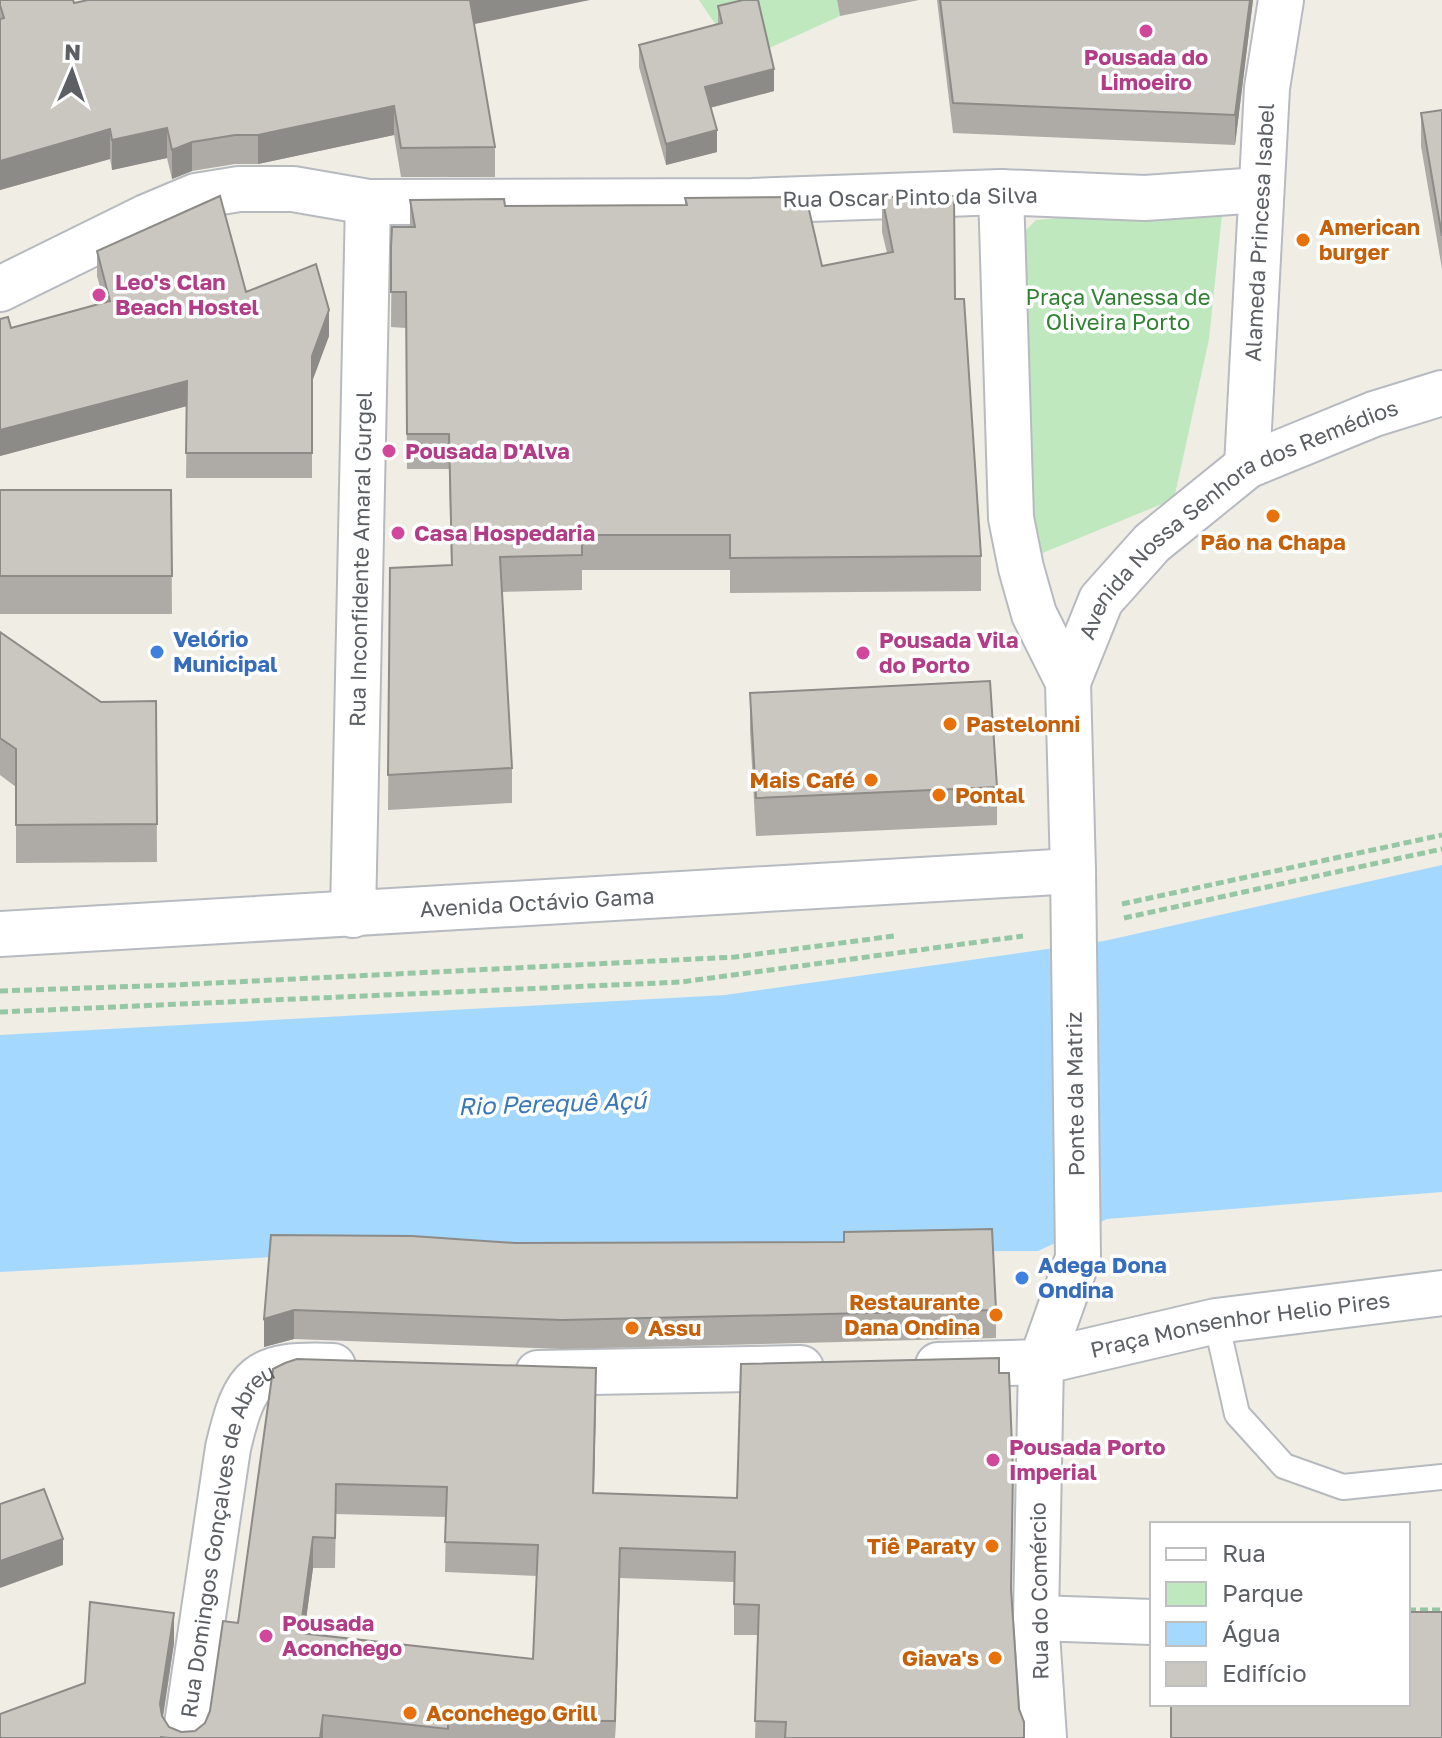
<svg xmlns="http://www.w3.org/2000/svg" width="1442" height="1738" viewBox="0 0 1442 1738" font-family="'Golos Text',sans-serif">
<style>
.green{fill:#bfe8bf}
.water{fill:#a4d8ff}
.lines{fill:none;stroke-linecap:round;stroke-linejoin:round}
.lane-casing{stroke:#b6babf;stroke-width:28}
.street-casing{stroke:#b6babf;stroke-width:48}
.secondary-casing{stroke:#b7bbc1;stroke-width:48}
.path{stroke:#96c7a4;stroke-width:5;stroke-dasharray:8 4;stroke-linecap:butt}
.lane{stroke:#fff;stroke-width:24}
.street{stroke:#fff;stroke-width:44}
.secondary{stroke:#fff;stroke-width:44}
.wall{fill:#aeaba6;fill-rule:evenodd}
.shaded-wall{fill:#8d8b87}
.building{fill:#cac7c1;stroke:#8d8b87;stroke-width:2;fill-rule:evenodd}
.hotel-dot{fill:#d1479c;stroke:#fff;stroke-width:3}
.food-dot{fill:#e8710a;stroke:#fff;stroke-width:3}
.shop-dot{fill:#3f7fe0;stroke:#fff;stroke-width:3}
.labels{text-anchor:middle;stroke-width:7;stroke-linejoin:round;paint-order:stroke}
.hotel-label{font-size:22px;font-weight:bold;fill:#b23c85;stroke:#fff;text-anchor:start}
.street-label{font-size:22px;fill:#5c6065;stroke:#fff}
.food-label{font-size:22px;font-weight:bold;fill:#c56008;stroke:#fff;text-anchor:start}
.park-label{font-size:22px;fill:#2f8232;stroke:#fff}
.shop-label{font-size:22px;font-weight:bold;fill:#366cbe;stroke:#fff;text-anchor:start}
.water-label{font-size:24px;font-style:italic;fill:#3a78b8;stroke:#fff}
</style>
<rect width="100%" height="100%" fill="#efede4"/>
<!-- green -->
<path class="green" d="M699 0H837L840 16 765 50 718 28Z
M1223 205 1209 339 1174 499 1028 559 1024 232 1036 220Z"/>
<!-- water -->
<path class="water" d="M1442 865V1192L1107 1219 1038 1251 309 1255 0 1272V1035L725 995 1104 941Z"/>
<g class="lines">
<defs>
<path id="lane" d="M1216 1321 1237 1414 1284 1466 1343 1487 1442 1477"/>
<g id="street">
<path d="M0 289 146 217 196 196 239 189H293L368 202 752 201 1001 192"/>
<path id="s1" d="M353 915 368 202"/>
<path id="s2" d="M938 1365 1041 1362 1216 1321 1442 1293"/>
<path d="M538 1373 801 1368"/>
<path d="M1036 1618 1152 1622"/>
<path id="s3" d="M185 1738 228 1448C245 1375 256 1363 333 1366"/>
<path d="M1044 1738 1036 1618 1041 1362 1078 1258 1073 871"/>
</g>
<g id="secondary">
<path id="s4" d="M1247 466 1267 88 1281 0"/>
<path id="s5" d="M1068 682 1101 600 1152 543 1247 466 1374 414 1442 393"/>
<path id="s6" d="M0 934 1073 871 1068 682 1034 614 1021 568 1011 518 1001 192 1145 198 1260 190"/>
</g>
</defs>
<!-- lane casing -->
<use href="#lane" class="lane-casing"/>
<!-- street casing -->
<use href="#street" class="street-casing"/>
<!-- secondary casing -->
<use href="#secondary" class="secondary-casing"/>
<!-- path -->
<path class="path" d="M1122 904 1442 835
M1124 918 1442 849
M0 991 174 985 735 957 894 936
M0 1012 681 982 1023 936
M1408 1610H1442"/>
<!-- lane -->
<use href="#lane" class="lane"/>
<!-- street -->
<use href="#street" class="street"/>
<!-- secondary -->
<use href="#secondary" class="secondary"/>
</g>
<!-- wall -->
<path class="wall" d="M0 0 474 24 495 147V177H401L394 135 258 164H235L192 171 172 179 167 158 112 170 110 159 0 190Z
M837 0H919L840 16Z
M937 0H1253L1235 145 953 133Z
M718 6 774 91 710 108 717 152 666 165 639 67V45L718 24Z
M1442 110V269L1421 146V113Z
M882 197 955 299 981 556V591L730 593V570H582V590L502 592 512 768V803L388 810 390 568 451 565 449 469H407L406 328 391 327 392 227H410V200L505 206 685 205V198L822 266 887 253 882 232Z
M97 251 246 292 329 336 312 381V478H186L187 406 0 456V319L11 328 104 302 97 276Z
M0 490H171L172 614H0Z
M0 632 101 702 156 701 157 862 16 863V787L0 775Z
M750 693 997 787V825L756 836 750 731Z
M271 1235 996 1310V1338L562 1349 294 1339 264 1347Z
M273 1369 596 1398 594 1493 1011 1596 1019 1709 1024 1738H755L758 1635H734V1582L620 1578 615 1738H0L85 1683 174 1643 163 1718 169 1727 181 1732 195 1731 205 1723 210 1711 238 1623ZM336 1514 446 1517 445 1572 537 1576 533 1659 304 1634 313 1568H335Z"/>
<!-- shaded-wall -->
<path class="shaded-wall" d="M470 0H590L470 25Z
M1250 0H1253L1235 145V115Z
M774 69V91L705 109V87Z
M394 106V135L258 164V135Z
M167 128V158L112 170V140Z
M110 129V159L0 190V161Z
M717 130V152L666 165V144Z
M192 142V171L172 179V150Z
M329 310V336L312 382V356Z
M187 381V406L0 456V430Z
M294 1310V1339L264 1347V1319Z
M596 1368V1398L593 1523V1493Z
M313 1537V1568L300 1664V1633Z
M63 1539V1565L0 1588V1561Z
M620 1548V1578L615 1738V1721Z
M174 1613V1643L160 1734V1704Z
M323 1715V1738H320Z"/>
<!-- building -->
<path class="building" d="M0 0H73L74 3 88 0H470L495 147 401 148 394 106 258 135H235L192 142 172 150 167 128 112 140 110 129 0 161V19L4 18 0 5Z
M743 0H758L774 69 705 87 717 130 666 144 639 45 722 23 718 6Z
M940 0H1250L1235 115 953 103Z
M1442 110V236L1421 113Z
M220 196 246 292 316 264 329 310 312 356V453H186L187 381 0 430V319L8 317 11 328 110 301 97 251Z
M954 196 955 299H964L981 556 730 558V535H582V555L500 557 512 768 388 775 390 568 452 565 449 434H407L406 292H391V247L392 227H415L410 200 504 199 505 206 687 205 685 198 806 197 822 266 893 252 882 197Z
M0 490H171L172 576H0Z
M0 632 101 702 156 701 157 824 16 825V749L0 738Z
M990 681 997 787 756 798 750 693Z
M992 1229 996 1310 562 1320 294 1310 264 1319 271 1235 412 1236 515 1243 844 1242V1232Z
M999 1358V1373H1009L1013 1471 1011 1589 1019 1709 1024 1722V1738H785L786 1722 755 1721 759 1605 734 1604 735 1552 620 1548 615 1721 448 1720V1729L323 1715 320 1738H170L161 1737V1738H0V1714L85 1683 90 1602 174 1613 160 1704 162 1716 169 1727 181 1732 195 1731 205 1723 210 1711 223 1621 238 1623 273 1369 285 1363 297 1359 596 1368 593 1493 737 1498 741 1364ZM336 1484 447 1487 445 1542 538 1545 533 1659 300 1633 313 1537 335 1538Z
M44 1489 63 1539 0 1561V1504Z
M1408 1612H1442V1738H1171V1704H1408Z"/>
<!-- markers -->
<g class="hotel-dot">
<circle cx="1146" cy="31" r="8"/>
<circle cx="99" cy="295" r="8"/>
<circle cx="389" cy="451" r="8"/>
<circle cx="398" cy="533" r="8"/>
<circle cx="863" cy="653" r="8"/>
<circle cx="993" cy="1460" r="8"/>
<circle cx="266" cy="1636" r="8"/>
</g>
<g class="food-dot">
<circle cx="1303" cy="240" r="8"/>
<circle cx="1273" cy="516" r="8"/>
<circle cx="950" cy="724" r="8"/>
<circle cx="871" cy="780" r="8"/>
<circle cx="939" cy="795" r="8"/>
<circle cx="996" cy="1315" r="8"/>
<circle cx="632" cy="1328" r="8"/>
<circle cx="992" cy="1546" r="8"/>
<circle cx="995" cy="1658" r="8"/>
<circle cx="410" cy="1713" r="8"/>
</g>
<g class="shop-dot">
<circle cx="157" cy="652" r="8"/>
<circle cx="1022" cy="1278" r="8"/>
</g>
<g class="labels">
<!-- hotel labels -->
<g class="hotel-label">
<text x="1146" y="65" text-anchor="middle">Pousada do<tspan x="1146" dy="25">Limoeiro</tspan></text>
<text x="115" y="290">Leo's Clan<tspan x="115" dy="25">Beach Hostel</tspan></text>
<text x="405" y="459">Pousada D'Alva</text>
<text x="414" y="541">Casa Hospedaria</text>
<text x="879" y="648">Pousada Vila<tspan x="879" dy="25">do Porto</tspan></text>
<text x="1009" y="1455">Pousada Porto<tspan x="1009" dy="25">Imperial</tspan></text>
<text x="282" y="1631">Pousada<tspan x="282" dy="25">Aconchego</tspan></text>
</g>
<!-- street labels -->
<g class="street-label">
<text transform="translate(910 197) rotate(-1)" y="8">Rua Oscar Pinto da Silva</text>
<text dy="8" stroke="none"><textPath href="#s4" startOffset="234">Alameda Princesa Isabel</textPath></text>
<text dy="8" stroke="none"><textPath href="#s5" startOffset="248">Avenida Nossa Senhora dos Remédios</textPath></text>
<text dy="8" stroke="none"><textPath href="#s1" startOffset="356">Rua Inconfidente Amaral Gurgel</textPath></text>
<text dy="8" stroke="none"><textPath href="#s6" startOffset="538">Avenida Octávio Gama</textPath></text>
<text transform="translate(1075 1094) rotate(-91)" y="8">Ponte da Matriz</text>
<text dy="8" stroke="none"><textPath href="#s2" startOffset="306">Praça Monsenhor Helio Pires</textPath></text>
<text dy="8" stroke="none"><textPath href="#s3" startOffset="204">Rua Domingos Gonçalves de Abreu</textPath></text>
<text transform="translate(1039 1591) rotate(-91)" y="8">Rua do Comércio</text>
</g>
<!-- food labels -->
<g class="food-label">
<text x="1319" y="235">American<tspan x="1319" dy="25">burger</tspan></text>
<text x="1273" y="550" text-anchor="middle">Pão na Chapa</text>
<text x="966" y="732">Pastelonni</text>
<text x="855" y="788" text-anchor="end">Mais Café</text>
<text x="955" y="803">Pontal</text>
<text x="980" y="1310" text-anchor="end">Restaurante<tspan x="980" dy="25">Dana Ondina</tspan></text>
<text x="648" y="1336">Assu</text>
<text x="976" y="1554" text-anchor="end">Tiê Paraty</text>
<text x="979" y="1666" text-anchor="end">Giava's</text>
<text x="426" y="1721">Aconchego Grill</text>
</g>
<!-- park labels -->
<g class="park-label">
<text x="1118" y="305">Praça Vanessa de<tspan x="1118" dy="25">Oliveira Porto</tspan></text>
</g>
<!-- shop labels -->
<g class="shop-label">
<text x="173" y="647">Velório<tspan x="173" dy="25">Municipal</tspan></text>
<text x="1038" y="1273">Adega Dona<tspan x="1038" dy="25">Ondina</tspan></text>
</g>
<!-- water labels -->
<g class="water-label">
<text transform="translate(552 1104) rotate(-2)" y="8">Rio Perequê Açú</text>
</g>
</g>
<!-- legend -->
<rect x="1150" y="1522" width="260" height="184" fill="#ffffff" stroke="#bebfc1" stroke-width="2"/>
<rect x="1166" y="1548" width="40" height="12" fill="#ffffff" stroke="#bebfc1" stroke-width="2"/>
<text x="1222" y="1562" font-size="24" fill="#5c6065">Rua</text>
<rect x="1166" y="1582" width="40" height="24" fill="#bfe8bf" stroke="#bebfc1" stroke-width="2"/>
<text x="1222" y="1602" font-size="24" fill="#5c6065">Parque</text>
<rect x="1166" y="1622" width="40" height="24" fill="#a4d8ff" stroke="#bebfc1" stroke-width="2"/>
<text x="1222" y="1642" font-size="24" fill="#5c6065">Água</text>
<rect x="1166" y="1662" width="40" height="24" fill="#cac7c1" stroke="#bebfc1" stroke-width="2"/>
<text x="1222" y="1682" font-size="24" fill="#5c6065">Edifício</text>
<!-- north arrow -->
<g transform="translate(72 72) rotate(2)" stroke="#ffffff" stroke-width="6" paint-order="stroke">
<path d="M0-6L14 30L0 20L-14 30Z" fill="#5c6065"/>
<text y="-12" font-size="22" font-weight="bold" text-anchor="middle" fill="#5c6065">N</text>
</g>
</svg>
